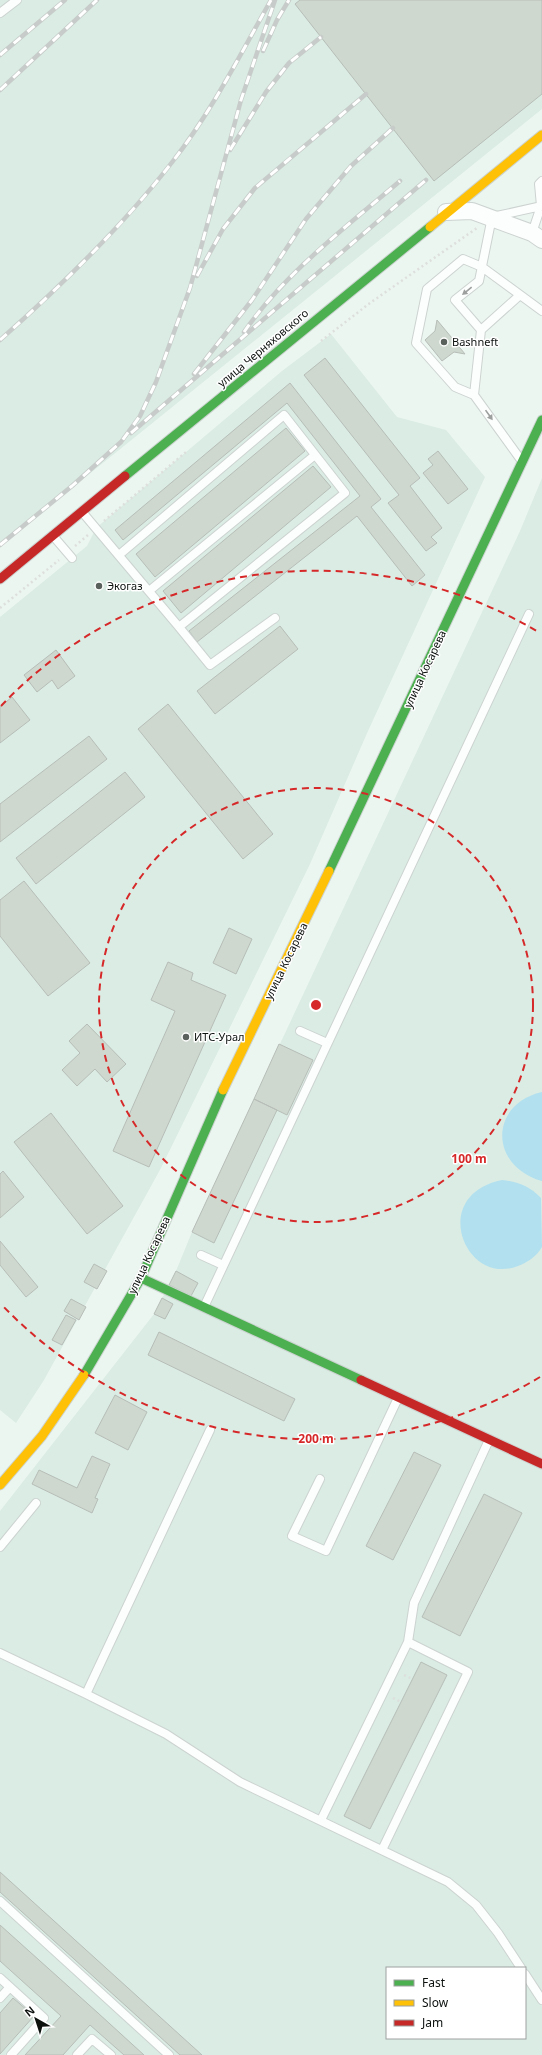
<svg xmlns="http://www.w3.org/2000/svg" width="542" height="2055" viewBox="0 0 542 2055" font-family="'Noto Sans',sans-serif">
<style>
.built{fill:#daece4;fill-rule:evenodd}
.water{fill:#b2e0ef}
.building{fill:#ced8ce;stroke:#b7bdb8}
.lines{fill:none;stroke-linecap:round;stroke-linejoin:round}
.lane-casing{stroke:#ccd3d0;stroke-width:10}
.street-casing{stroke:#ccd3d0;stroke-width:18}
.fast-casing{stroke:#ccd3d0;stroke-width:11}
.slow-casing{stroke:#ccd3d0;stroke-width:11}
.jam-casing{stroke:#ccd3d0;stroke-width:11}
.path{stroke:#dddfdd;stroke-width:2.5;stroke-dasharray:2 3;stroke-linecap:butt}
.lane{stroke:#fcfefd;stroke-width:8}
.street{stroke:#fcfefd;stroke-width:16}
.fast{stroke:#4caf50;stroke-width:9}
.slow{stroke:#ffc107;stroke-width:9}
.jam{stroke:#c62828;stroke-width:9}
.rail-casing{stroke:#c7cbc9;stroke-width:4.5}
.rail{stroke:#fff;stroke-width:3;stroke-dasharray:9;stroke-linecap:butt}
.oneway{fill:#9c9f9d}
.ring{fill:none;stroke:#d62828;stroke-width:2;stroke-dasharray:7 5}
.poi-dot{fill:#5a615d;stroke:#fff;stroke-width:1.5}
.labels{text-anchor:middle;stroke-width:3;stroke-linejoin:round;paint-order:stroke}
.poi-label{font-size:11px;fill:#0c110e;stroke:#fff;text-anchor:start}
.street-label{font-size:11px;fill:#0c110e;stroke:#fff}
.centre{fill:#d62828;stroke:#fff;stroke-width:2}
.ring-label{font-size:12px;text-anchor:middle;font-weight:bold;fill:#d62828;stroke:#fff;stroke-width:3;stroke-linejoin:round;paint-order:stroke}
</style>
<rect width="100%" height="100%" fill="#ecf6f1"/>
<!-- built -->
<path class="built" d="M0 0H542V109L0 546Z
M331 334 397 417 446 430 485 477 368 731 310 864 161 1168 44 1380 16 1423 0 1410V617L87 546 96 528 282 371Z
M542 478V2055H0V1511L154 1314 176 1271 192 1232 520 531ZM387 1968H525V2038H387Z"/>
<!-- water -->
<path class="water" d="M542 1092V1181C489 1166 489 1104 542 1092Z
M502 1180C519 1182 529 1186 541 1198L542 1247C536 1257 528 1262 518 1266 465 1287 428 1195 502 1180Z"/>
<!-- building -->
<path class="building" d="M300 0H542V94L434 181 295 4Z
M437 320 447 332 465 354 454 352 442 361 425 340 435 331Z
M325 358 420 478 410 486 442 528 431 537 437 543 426 551 388 503 399 495 304 375Z
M290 383 381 499 371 507 425 575 412 586 357 516 197 642 189 631 360 496 287 403 123 540 115 530Z
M286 428 305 451 155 577 136 554Z
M438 451 468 489 448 504 423 473 433 465 428 459Z
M313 466 331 487 181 613 163 591Z
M280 626 298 649 215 714 197 691Z
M56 650 75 676 58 689 52 680 37 692 24 675Z
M12 697 30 720 0 743V707Z
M168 704 273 834 243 859 138 729Z
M89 736 107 759 0 842V804Z
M125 772 145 797 36 884 16 858Z
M24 881 90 963 48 996 0 936V900Z
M229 928 252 939 236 974 213 963Z
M168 962 193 973 191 980 226 995 149 1167 113 1151 175 1011 151 1000Z
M87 1024 126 1064 107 1082 95 1069 77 1086 62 1070 80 1053 69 1041Z
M279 1044 313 1060 287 1115 254 1099Z
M254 1099 277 1110 214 1243 192 1232Z
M51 1113 123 1206 87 1234 14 1142Z
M3 1171 24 1197 0 1218V1174Z
M0 1241 38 1287 26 1297 0 1265Z
M94 1264 107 1271 97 1289 84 1282Z
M176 1271 198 1283 191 1296 169 1285Z
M162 1298 173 1304 165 1319 154 1314Z
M71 1299 86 1307 79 1320 64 1311Z
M66 1315 76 1320 62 1345 52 1340Z
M159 1332 295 1399 284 1421 148 1355Z
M115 1395 147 1412 128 1450 95 1433Z
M414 1452 441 1465 393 1560 366 1546Z
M92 1456 110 1464 95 1498 98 1499 92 1513 32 1484 39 1470 77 1488Z
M484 1494 522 1513 460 1636 422 1617Z
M421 1662 447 1675 370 1829 344 1816Z
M0 1872 202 2055H180L0 1892Z
M0 1925 98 2013 144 2055H124L90 2025 63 2055H25L61 2016 0 1961Z
M13 1998 34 2016 0 2054V2013Z"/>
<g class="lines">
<defs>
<path id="lane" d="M0 13 17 0
M532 233 541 206 539 184 542 181
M481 330 520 295
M474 395 455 387 416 343 427 289 463 259 482 267 542 311
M521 460 474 395 481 330 455 300 479 281 492 217 542 206
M83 513 179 627 345 493 284 415 119 555
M54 537 72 558
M149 591 315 455
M179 627 210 665 275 618
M300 1031 327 1043
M201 1255 223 1265
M204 1307 529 614
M210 1430 86 1694 166 1734 240 1782 448 1882 476 1905 498 1933 521 1968
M320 1479 292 1536 326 1551 398 1398
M0 1547 36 1503
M0 1653 86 1694
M321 1820 408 1642 414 1603 489 1440
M382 1850 468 1672 408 1642
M0 1901 169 2055
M525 1974 542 2000
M0 1978 44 2018 11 2055
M0 1998 10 1987
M77 2055 92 2039 111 2055"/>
<path id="street" d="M446 212 472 211 532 233 542 240"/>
<path id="fast" d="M125 476 430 227
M329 871 542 420
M141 1278 361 1380
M84 1375 141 1278 223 1090"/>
<path id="slow" d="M430 227 542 135
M223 1090 329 871
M0 1485 42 1436 84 1375"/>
<path id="jam" d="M0 579 125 476
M361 1380 542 1464"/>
</defs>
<!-- lane casing -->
<use href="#lane" class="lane-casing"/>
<!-- street casing -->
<use href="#street" class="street-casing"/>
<!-- fast casing -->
<use href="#fast" class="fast-casing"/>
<!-- slow casing -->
<use href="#slow" class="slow-casing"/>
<!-- jam casing -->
<use href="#jam" class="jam-casing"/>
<!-- path -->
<path class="path" d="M321 341 370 303 477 228
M104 521 186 452
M75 546 88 535
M0 608 59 560
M404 1675 413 1679
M393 1698 401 1702"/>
<!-- lane -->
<use href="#lane" class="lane"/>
<!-- street -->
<use href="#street" class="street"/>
<!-- fast -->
<use href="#fast" class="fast"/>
<!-- slow -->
<use href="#slow" class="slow"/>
<!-- jam -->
<use href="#jam" class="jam"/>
<defs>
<path id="rail" d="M263 51 277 20 289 0
M0 55 65 0
M0 90 97 0
M230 150 266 92 289 63 321 37
M197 276 223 229 255 188 366 94
M244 332C285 273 345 228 400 181
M0 340C61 286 123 226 173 161 212 111 240 55 271 0
M194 374 252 300 306 219 351 166 393 128
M131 433 426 180
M0 545 72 486 121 442 140 416 156 382 190 288 241 100 275 0"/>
</defs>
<!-- rail casing -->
<use href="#rail" class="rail-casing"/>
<!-- rail -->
<use href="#rail" class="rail"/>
</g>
<!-- one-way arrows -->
<defs><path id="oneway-solid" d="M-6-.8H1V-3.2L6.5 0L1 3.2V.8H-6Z"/></defs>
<g class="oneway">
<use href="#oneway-solid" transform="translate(467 291) rotate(141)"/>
<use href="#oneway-solid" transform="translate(489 415) rotate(55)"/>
</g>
<!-- distance rings -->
<g class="ring">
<circle cx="316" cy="1005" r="217"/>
<path d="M540 1377A434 434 0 0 1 1 1304M1 706A434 434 0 0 1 540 633"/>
</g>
<!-- markers -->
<g class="poi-dot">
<circle cx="444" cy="342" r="4"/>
<circle cx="99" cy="586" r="4"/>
<circle cx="186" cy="1037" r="4"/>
</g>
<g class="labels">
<!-- poi labels -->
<g class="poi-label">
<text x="452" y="346">Bashneft</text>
<text x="107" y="590">Экогаз</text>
<text x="194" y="1041">ИТС-Урал</text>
</g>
<!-- street labels -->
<g class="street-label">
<text transform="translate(263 348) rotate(-40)" y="4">улица Черняховского</text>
<text transform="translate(425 669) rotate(-65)" y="4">улица Косарева</text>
<text transform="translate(286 961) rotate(-64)" y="4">улица Косарева</text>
<text transform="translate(149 1255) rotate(-65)" y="4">улица Косарева</text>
</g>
</g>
<circle cx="316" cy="1005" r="6" class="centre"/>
<g class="ring-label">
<text x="469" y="1163">100 m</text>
<text x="316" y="1443">200 m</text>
</g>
<!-- legend -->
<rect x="386" y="1967" width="140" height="72" fill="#ffffff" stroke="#9ea09f"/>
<rect x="394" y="1980" width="20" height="6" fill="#4caf50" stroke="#9ea09f"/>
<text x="422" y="1987" font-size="12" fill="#0c110e">Fast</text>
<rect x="394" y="2000" width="20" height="6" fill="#ffc107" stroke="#9ea09f"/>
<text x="422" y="2007" font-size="12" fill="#0c110e">Slow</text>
<rect x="394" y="2020" width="20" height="6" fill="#c62828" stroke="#9ea09f"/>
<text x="422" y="2027" font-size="12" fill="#0c110e">Jam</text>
<!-- north arrow -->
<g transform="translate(36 2019) rotate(321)" stroke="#ffffff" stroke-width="3" paint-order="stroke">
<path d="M0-3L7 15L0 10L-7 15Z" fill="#0c110e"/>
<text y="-6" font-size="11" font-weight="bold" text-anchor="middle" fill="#0c110e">N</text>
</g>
</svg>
